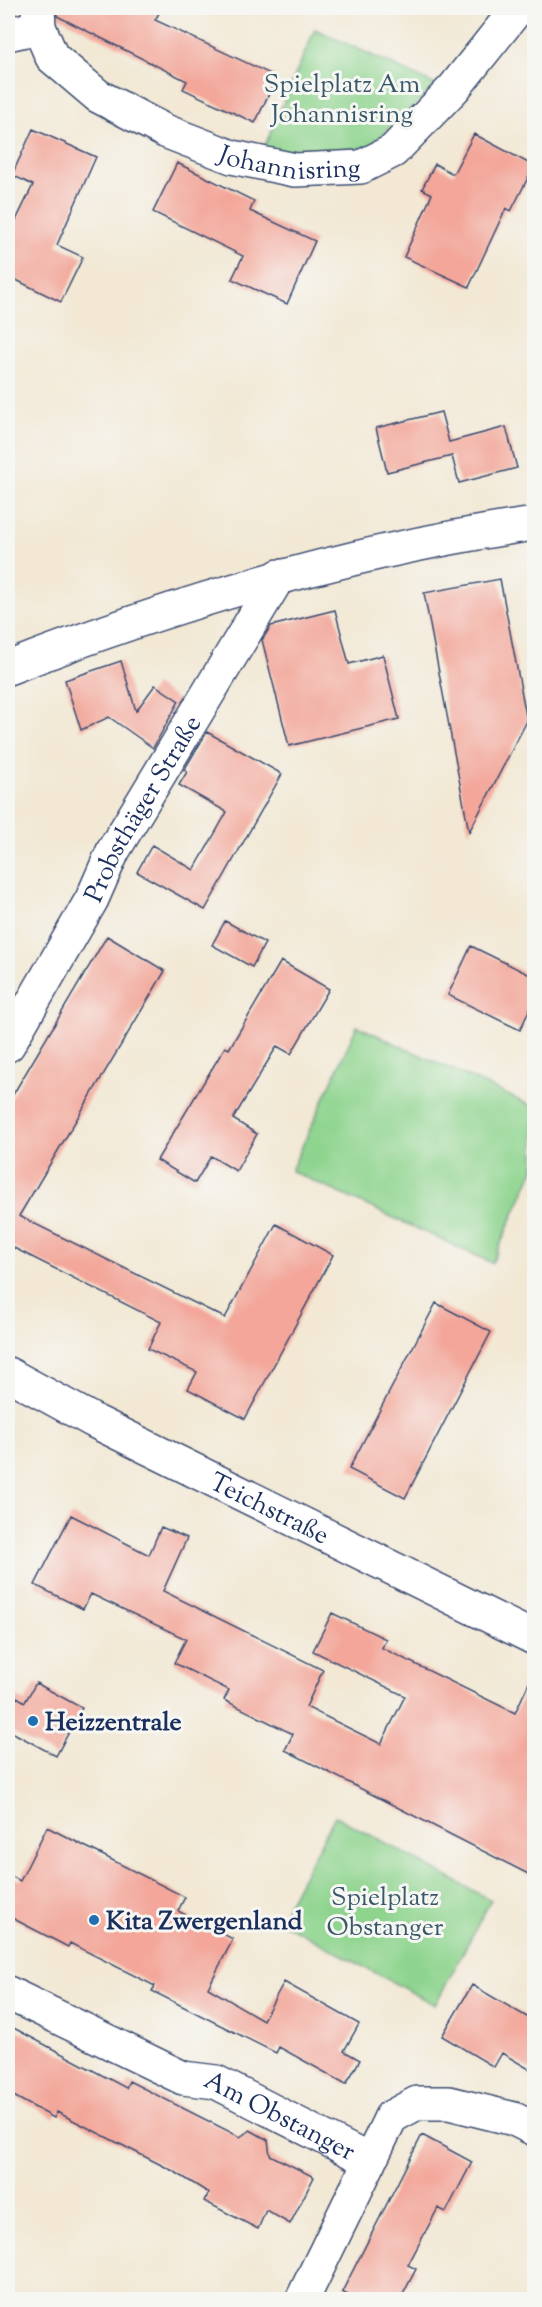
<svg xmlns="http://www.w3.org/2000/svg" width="542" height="2307" viewBox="0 0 542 2307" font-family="'Sorts Mill Goudy',serif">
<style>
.green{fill:#8ed48e;stroke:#548276;stroke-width:1.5}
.building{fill:#f3a699}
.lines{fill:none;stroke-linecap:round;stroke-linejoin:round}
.minor-casing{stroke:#3b4b70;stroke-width:36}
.minor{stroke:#fff;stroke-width:33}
.poi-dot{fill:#1f6fb2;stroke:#f6f6f2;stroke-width:2}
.labels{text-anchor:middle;stroke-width:6;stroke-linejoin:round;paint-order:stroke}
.park-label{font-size:26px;fill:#38586a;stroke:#f6f6f2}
.street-label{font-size:26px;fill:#1b2f5e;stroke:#f6f6f2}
.poi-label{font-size:26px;font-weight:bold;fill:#1b2f5e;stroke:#f6f6f2;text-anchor:start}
</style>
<rect width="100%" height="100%" fill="#f6f6f2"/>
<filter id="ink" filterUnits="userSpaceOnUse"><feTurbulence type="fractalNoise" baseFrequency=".0167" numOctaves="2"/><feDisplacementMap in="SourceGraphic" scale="12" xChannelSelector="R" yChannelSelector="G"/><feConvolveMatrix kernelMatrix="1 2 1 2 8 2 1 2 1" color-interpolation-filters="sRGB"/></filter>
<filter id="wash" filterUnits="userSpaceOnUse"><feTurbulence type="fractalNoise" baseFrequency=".008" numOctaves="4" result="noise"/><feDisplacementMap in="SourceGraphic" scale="24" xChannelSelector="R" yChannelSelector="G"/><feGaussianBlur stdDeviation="1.35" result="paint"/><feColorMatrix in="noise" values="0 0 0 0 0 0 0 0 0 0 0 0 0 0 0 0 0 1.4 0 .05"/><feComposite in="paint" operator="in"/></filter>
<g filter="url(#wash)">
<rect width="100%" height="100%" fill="#f2e8d4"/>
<!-- green -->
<path class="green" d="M315 29 436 85 369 147 305 155 263 150Z
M357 1026 534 1107V1169L492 1263 291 1171Z
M335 1816 491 1900 435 2005 279 1921Z"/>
<g id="blocks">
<!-- building -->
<path class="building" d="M57 8H162L155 20 277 77 255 123 183 89 187 81 57 16Z
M33 129 96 157 57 245 83 257 61 302 8 276V237L33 185 12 175Z
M474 134 534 166 511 211 506 208 469 287 404 257 432 194 422 189 435 164 453 174Z
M177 163 254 201 250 211 315 241 287 304 232 279 243 256 153 212Z
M441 412 449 442 506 427 517 468 459 483 452 456 387 472 376 428Z
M500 579 527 721 469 832 424 593Z
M335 610 349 664 383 655 399 719 289 746 262 640 271 626Z
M121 661 136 711 155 685 179 701 153 748 109 717 81 730 65 680Z
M207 732 282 774 205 910 137 872 152 845 194 870 227 812 179 785 187 772 184 770Z
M225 921 265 943 252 967 212 945Z
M107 936 165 971 19 1216 225 1318 276 1224 333 1255 245 1419 188 1389 197 1372 148 1349 161 1322 8 1245V1103Z
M471 946 534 977V1000L520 1030 448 995Z
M281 961 329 989 291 1054 277 1046 233 1119 257 1134 236 1171 211 1156 195 1183 157 1160 225 1047 229 1049Z
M436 1303 491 1332 405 1498 349 1469Z
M71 1515 149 1555 161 1527 187 1538 163 1591 323 1670 306 1707 381 1744 405 1696 313 1651 332 1613 386 1639 382 1648 515 1713 534 1672V1877L285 1750 293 1734 224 1700 229 1690 174 1663 186 1639 91 1594 83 1609 35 1585Z
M36 1683 82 1708 56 1756 8 1730V1715L17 1697 25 1702Z
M47 1827 185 1897 178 1911 233 1939 208 1988 263 2020 284 1982 359 2024 344 2051 360 2060 346 2084 279 2047 276 2053 152 1991 155 1986 70 1943 68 1947 8 1916V1874L20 1881Z
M472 1985 534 2021V2072L502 2053 494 2067 442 2036Z
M8 2025 126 2088 129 2081 240 2137 250 2130 268 2140 270 2155 314 2177 290 2224 266 2210 258 2229 204 2201 209 2193 175 2172 57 2112 54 2118 8 2093Z
M422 2135 472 2162 446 2212 438 2208 408 2265 416 2269 400 2300H357L342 2292Z"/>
</g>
</g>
<g filter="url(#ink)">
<use href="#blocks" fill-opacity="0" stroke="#3b4b70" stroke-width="1.5"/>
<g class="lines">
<defs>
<g id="minor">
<path id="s1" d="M38 8 39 27 52 57 98 96 165 131 232 157 295 170 361 167 393 151 454 88 518 8"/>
<path d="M8 34 39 27"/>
<path d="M8 668C177 602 354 550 534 524"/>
<path id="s2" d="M8 1045 92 899 113 851 279 576"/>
<path id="s3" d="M8 1374 94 1421 534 1638"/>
<path id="s4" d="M8 1993 183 2078 216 2082 370 2161 391 2117 417 2103H449L514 2119 534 2129"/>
<path d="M302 2300 370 2161"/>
</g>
</defs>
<!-- minor casing -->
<use href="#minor" class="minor-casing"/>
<!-- minor -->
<use href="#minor" class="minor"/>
</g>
</g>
<!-- markers -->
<g class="poi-dot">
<circle cx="33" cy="1721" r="6"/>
<circle cx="94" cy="1920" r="6"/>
</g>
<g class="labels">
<!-- park labels -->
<g class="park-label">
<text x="342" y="92">Spielplatz Am<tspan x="342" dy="30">Johannisring</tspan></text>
<text x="385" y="1905">Spielplatz<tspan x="385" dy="30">Obstanger</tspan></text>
</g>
<!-- street labels -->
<g class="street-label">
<text dy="9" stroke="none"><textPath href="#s1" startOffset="318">Johannisring</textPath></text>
<text dy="9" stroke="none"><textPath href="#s2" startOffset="272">Probsthäger Straße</textPath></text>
<text dy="9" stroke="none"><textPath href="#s3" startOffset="294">Teichstraße</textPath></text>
<text dy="9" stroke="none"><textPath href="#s4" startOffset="300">Am Obstanger</textPath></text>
</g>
<!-- poi labels -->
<g class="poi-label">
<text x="45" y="1730">Heizzentrale</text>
<text x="106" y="1929">Kita Zwergenland</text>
</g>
</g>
<!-- margin -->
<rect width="542" height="2307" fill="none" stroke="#f6f6f2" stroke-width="30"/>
</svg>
